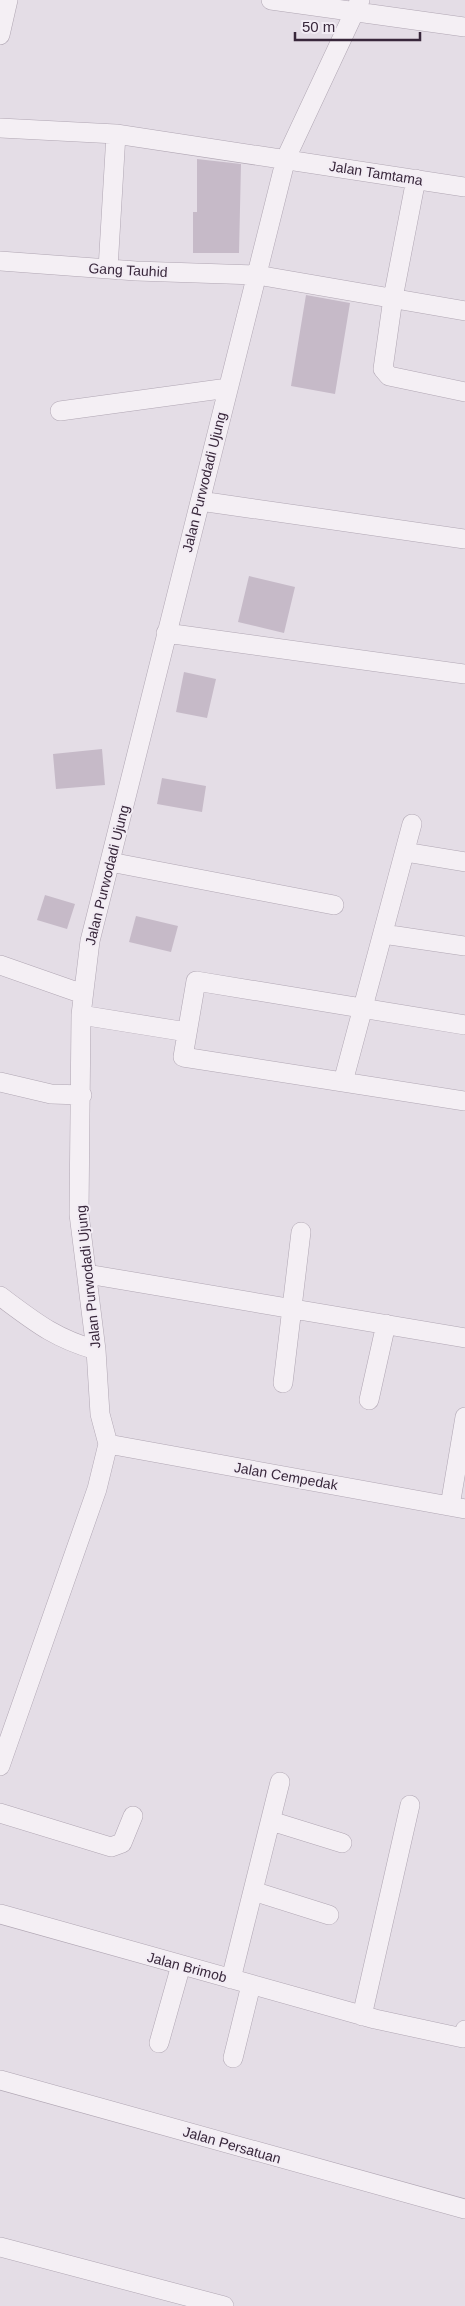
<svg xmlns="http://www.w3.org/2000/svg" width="465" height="2306" viewBox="0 0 465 2306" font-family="Helvetica,sans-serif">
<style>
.building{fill:#c6bac8}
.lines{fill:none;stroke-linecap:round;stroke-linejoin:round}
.minor-casing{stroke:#b0a6b3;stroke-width:20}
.minor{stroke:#f4eff4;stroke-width:19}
.labels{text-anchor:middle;stroke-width:4;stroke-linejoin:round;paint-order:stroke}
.street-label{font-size:14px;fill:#38273b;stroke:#f2ecf4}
</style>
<rect width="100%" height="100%" fill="#e4dde6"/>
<!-- building -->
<path class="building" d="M197 159 241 164 239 253H193V212H197Z
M306 295 350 303 335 394 291 386Z
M249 576 295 587 284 633 238 622Z
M184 672 216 679 207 718 176 712Z
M102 749 105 785 56 789 53 754Z
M162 778 206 786 202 812 157 804Z
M45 895 75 904 67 929 37 920Z
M136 916 178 926 171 952 129 942Z"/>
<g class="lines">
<defs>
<path id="minor" d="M271 0 465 27
M0 35 8 0
M0 128 116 134 465 187
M416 179 393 298 383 369 389 376 465 392
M0 261 136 271 257 275 465 311
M108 269 116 134
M60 411 228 388
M200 501 465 539
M166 633 465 674
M405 852 465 862
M110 862 334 905
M383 934 465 946
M0 965 83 994
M81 1015 187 1032
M465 1025 196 981 183 1057 465 1101
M0 1082 51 1094 82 1095
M343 1082 412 824
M87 1274 465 1338
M0 1296C35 1322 54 1338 96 1350
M283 1383 301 1232
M369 1400 386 1324
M108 1444 465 1509
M450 1506 465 1417
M0 1766 97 1489 108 1444 100 1414 96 1350 79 1214 81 1015 90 941 286 158 360 0
M0 1813 111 1847 122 1843 133 1816
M271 1821 342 1843
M253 1891 329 1915
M0 1914 375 2019 463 2038 465 2030
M231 1979 280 1782
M362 2016 410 1805
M159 2043 181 1965
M233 2058 251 1985
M0 2080 465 2209
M0 2247 224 2306"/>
</defs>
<!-- minor casing -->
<use href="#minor" class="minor-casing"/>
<!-- minor -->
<use href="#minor" class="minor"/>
</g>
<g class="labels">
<!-- street labels -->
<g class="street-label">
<text transform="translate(376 173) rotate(9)" y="5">Jalan Tamtama</text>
<text transform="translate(128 270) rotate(3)" y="5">Gang Tauhid</text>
<text transform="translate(204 482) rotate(-76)" y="5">Jalan Purwodadi Ujung</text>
<text transform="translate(107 875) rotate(-76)" y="5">Jalan Purwodadi Ujung</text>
<text transform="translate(88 1277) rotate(-96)" y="5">Jalan Purwodadi Ujung</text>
<text transform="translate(286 1476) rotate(10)" y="5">Jalan Cempedak</text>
<text transform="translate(187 1967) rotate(15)" y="5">Jalan Brimob</text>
<text transform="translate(232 2145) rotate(16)" y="5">Jalan Persatuan</text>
</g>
</g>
<!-- scale -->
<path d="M295 32v8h125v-8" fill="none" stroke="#38273b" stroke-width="2.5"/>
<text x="302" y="32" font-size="15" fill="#38273b" stroke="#f2ecf4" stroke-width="4" paint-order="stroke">50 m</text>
</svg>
